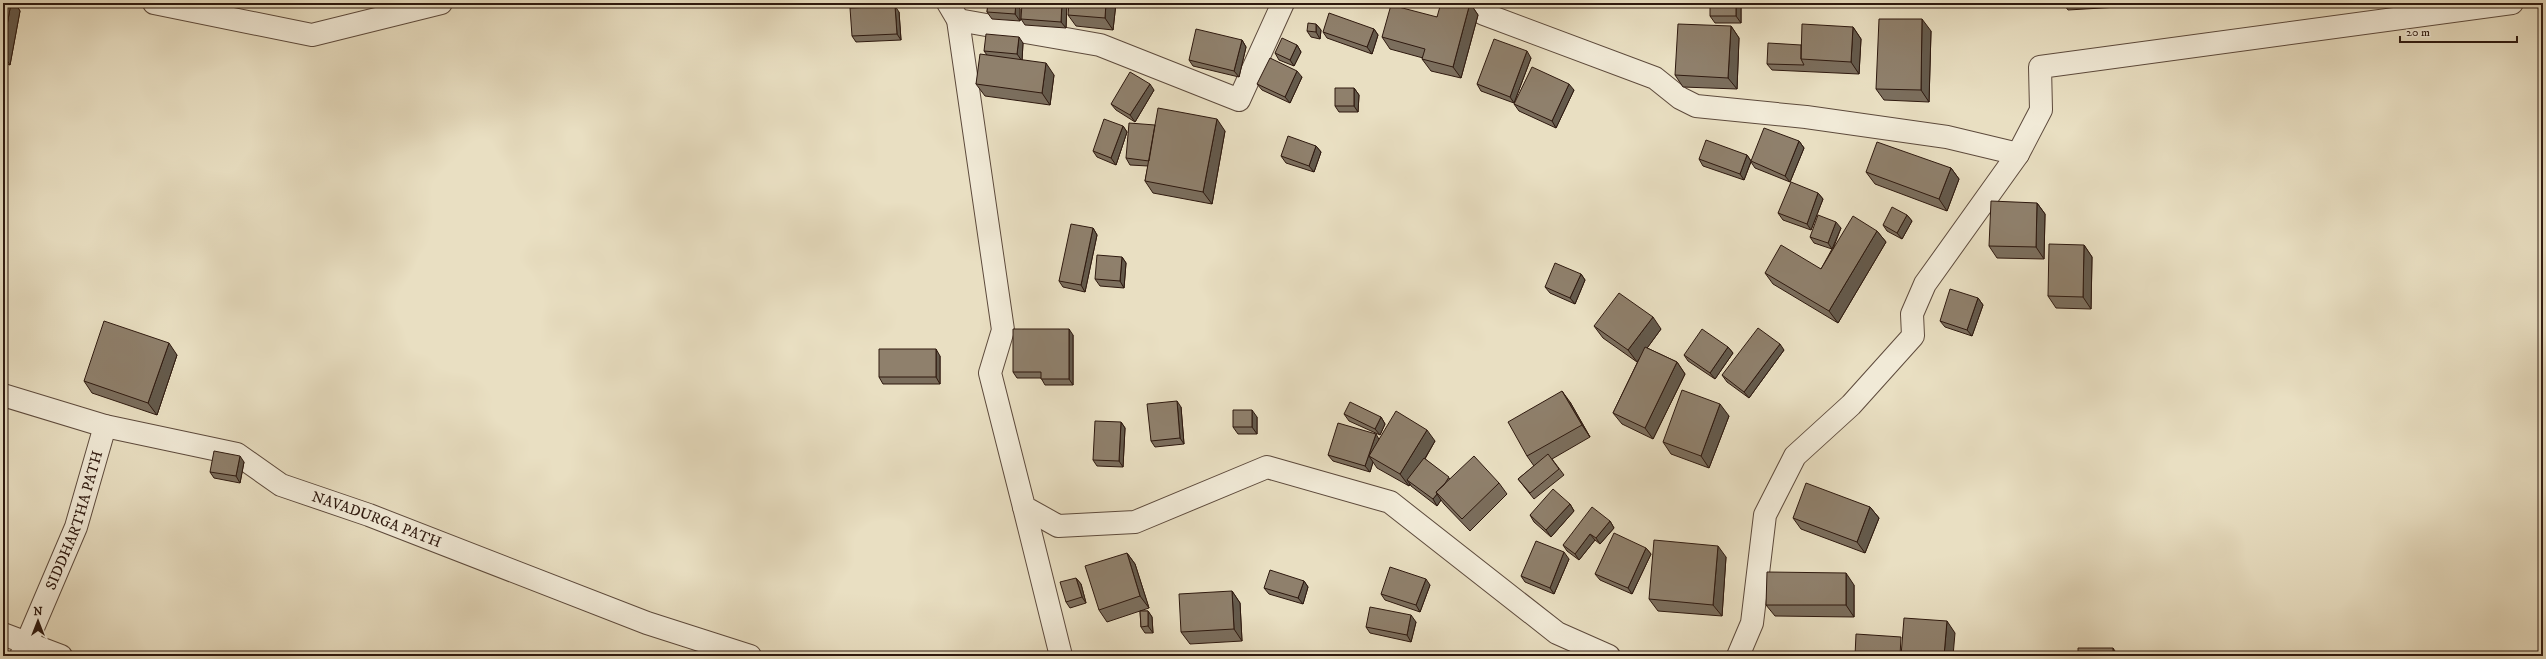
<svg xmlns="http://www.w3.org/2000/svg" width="2546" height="659" viewBox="0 0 2546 659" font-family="'IM FELL DW Pica',serif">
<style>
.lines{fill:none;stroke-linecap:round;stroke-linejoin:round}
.minor-casing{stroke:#5d4a3c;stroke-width:24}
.minor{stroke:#f1ead7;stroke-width:22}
.wall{fill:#7b6e5d;stroke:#2e190f}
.shaded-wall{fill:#645a4c;stroke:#2e190f}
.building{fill:#8f806c;stroke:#2e190f}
.labels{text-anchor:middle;stroke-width:4;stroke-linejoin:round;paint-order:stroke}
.street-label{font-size:15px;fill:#2e190f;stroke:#f1ead7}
</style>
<rect width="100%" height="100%" fill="#e9dfc2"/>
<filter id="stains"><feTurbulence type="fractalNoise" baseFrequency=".005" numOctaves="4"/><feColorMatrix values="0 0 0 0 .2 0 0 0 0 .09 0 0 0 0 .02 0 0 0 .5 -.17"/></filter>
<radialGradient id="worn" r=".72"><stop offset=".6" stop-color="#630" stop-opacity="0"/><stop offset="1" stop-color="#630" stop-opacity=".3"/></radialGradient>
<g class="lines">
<defs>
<g id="minor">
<path d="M154 3 312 35 441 3"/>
<path d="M948 3 958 20 1003 330 990 373 1024 507 1058 526 1135 522 1267 467 1390 502 1557 633 1609 656"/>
<path d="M1462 3 1484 14 1655 78 1680 98 1696 106 1806 117 1947 137 2018 154"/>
<path d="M958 20 1100 45 1239 100 1283 3"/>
<path id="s1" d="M3 395 105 426 237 454 281 485 369 515 647 623 750 656"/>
<path d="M1024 507 1061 656"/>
<path d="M3 634 61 656"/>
<path id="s2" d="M21 656 76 527 105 426"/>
<path d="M1738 656 1752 623 1765 515 1795 456 1851 405 1913 336 1912 314 1925 284 2018 154 2041 110 2040 67 2512 3"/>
</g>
</defs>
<!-- minor casing -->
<use href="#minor" class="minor-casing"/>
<!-- minor -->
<use href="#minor" class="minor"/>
</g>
<!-- wall -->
<path class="wall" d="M3 3H15L20 11 10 65 3 63Z
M988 3H1018H1016L1020 9V21L992 19 987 12Z
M1067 3 1066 28 1025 25 1021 19Z
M1116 3 1113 30 1076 26 1068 15Z
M1470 3 1478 15 1461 78 1431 71 1422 59 1423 58 1390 49 1382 37 1437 17Z
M1741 3V23H1715L1710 16Z
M2063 3H2169V4L2068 10Z
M899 12 901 40 856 42 852 36Z
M1316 24 1321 30 1320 39 1311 37 1307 31Z
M1731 26 1739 38 1737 89 1683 87 1675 75Z
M1853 27 1861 39 1859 74 1772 70 1767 64 1801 45Z
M1374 29 1378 35 1372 54 1327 38 1323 32Z
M1931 31 1929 102 1884 100 1876 89Z
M1242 40 1246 47 1239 77 1193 66 1189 60Z
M1023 43 1022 60 1054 75 1050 105 985 96 976 84 987 55 984 51Z
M1297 45 1301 52 1294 66 1279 60 1275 53Z
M1531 58 1514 103 1481 91 1477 84Z
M1302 77 1290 103 1262 90 1257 84Z
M1354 88 1359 95 1358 112H1339L1335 106Z
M1154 90 1135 122 1116 110 1111 104Z
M1574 90 1556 128 1519 111 1514 104Z
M1155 125 1225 131 1212 204 1153 193 1145 181 1148 166 1130 165 1126 158Z
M1123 126 1127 132 1116 165 1097 157 1093 151Z
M1799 141 1804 148 1790 182 1755 168 1751 162 1744 180 1703 166 1699 159 1747 155 1751 161Z
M1316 146 1321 152 1314 172 1286 163 1281 156Z
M1951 168 1959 179 1947 211 1875 184 1866 172Z
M1818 193 1823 199 1811 230 1783 220 1778 213Z
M2037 203 2045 214 2044 259 1997 258 1989 246Z
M1907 215 1912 221 1902 239 1887 231 1883 225Z
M1093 228 1097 235 1085 292 1063 287 1059 281Z
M1841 228 1833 249 1877 231 1886 242 1838 323 1773 284 1765 273 1821 269 1832 249 1814 243 1810 237Z
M2084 245 2092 257 2091 309 2056 308 2048 296Z
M1122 257 1126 263 1124 288 1100 286 1095 279Z
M1581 274 1585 280 1575 304 1550 293 1545 287Z
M1978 298 1983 305 1972 336 1945 327 1940 321Z
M1594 326 1661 329 1647 348 1677 362 1685 374 1653 439 1622 424 1613 413 1639 359 1637 362 1603 338Z
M1073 335V385H1045L1041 378H1017L1013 372Z
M1728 347 1733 353 1715 379 1688 361 1684 355Z
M1784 350 1749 398 1727 382 1722 375Z
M177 355 157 415 92 393 84 381Z
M940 356V384H883L879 377Z
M1570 402 1590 437 1552 459 1564 475 1534 499 1518 479 1534 466 1527 456Z
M1181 407 1184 444 1155 447 1151 441Z
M1344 414 1381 417 1385 424 1380 435 1349 421Z
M1729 416 1709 468 1671 454 1663 442Z
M1257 417V434H1238L1233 427Z
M1121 422 1125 428 1123 467 1097 466 1093 460Z
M1435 441 1425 459 1450 479 1499 483 1507 494 1470 531 1444 504 1441 500 1437 506 1411 486 1410 484 1409 486 1377 468 1373 462 1370 472 1333 461 1328 455Z
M244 462 240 483 214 478 210 472Z
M1570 504 1574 511 1551 537 1534 522 1530 515Z
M1870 507 1879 518 1865 553 1801 529 1793 518Z
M1610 521 1614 528 1600 544 1595 540 1579 560 1567 551 1563 545Z
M1646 548 1651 554 1632 594 1600 580 1595 574Z
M1127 553 1135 564 1149 608 1140 611H1148L1152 617 1153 633H1145L1141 627 1140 611 1107 622 1099 610Z
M1726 557 1722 616 1658 611 1649 599Z
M1569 559 1554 594 1525 582 1521 576Z
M1076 578 1081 584 1086 603 1070 608 1066 602Z
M1304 581 1308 587 1303 604 1269 594 1264 588Z
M1430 585 1420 612 1385 600 1381 594Z
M1854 585V617L1775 616 1766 605Z
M1232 591 1240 603 1242 641 1190 644 1181 632Z
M1416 622 1411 642 1370 633 1366 627Z"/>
<!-- shaded-wall -->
<path class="shaded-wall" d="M11 3H15L20 11 10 65 3 54V48Z
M1016 3 1020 9V21L1015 14Z
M1062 3H1067L1066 28 1061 22Z
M1106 3H1116L1113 30 1105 18Z
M1470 3 1478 15 1461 78 1453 67Z
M1736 3H1741V23L1736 16Z
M895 6 899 12 901 40 897 34Z
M1922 19 1931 31 1929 102 1921 90Z
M1316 24 1321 30 1320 39 1316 32Z
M1731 26 1739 38 1737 89 1728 78Z
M1853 27 1861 39 1859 74 1851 62Z
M1374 29 1378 35 1372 54 1367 47Z
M1019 37 1023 43 1022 61 1017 54Z
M1242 40 1246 47 1239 77 1234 71Z
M1297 45 1301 52 1294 66 1290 60Z
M1527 51 1531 58 1514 103 1510 97Z
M1046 63 1054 75 1050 105 1042 93Z
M1297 71 1302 77 1290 103 1285 97Z
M1150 84 1154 90 1135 122 1130 115Z
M1569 84 1574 90 1556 128 1552 121Z
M1354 88 1359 95 1358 112 1354 106Z
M1217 119 1225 131 1212 204 1203 192Z
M1123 126 1127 132 1116 165 1111 158Z
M1799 141 1804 148 1790 182 1785 176Z
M1316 146 1321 152 1314 172 1309 166Z
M1747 155 1751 161 1744 180 1740 174Z
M1951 168 1959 179 1947 211 1939 199Z
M1818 193 1823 199 1811 230 1807 224Z
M2037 203 2045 214 2044 259 2036 247Z
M1907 215 1912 221 1902 239 1897 233Z
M1836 222 1841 228 1832 249 1828 243Z
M1093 228 1097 235 1085 292 1081 285Z
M1877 231 1886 242 1838 323 1829 311Z
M2084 245 2092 257 2091 309 2083 297Z
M1122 257 1126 263 1124 288 1120 281Z
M1581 274 1585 280 1575 304 1570 298Z
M1978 298 1983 305 1972 336 1967 330Z
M1653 317 1661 329 1637 362 1628 350Z
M1069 329 1073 335V385L1069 379Z
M169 343 177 355 157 415 148 403Z
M1780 344 1784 350 1749 398 1744 392Z
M1728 347 1733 353 1715 379 1710 373Z
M936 349 940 356V384L936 377Z
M1677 362 1685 374 1653 439 1645 428Z
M1562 391 1570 402 1590 437 1582 425Z
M1177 401 1181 407 1184 444 1180 438Z
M1720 404 1729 416 1709 468 1701 456Z
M1252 410 1257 417V434L1252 427Z
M1381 417 1385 424 1380 435 1375 429Z
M1121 422 1125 428 1123 467 1119 461Z
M1427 430 1435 441 1411 482 1407 480 1410 484 1409 486 1400 474Z
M1376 434 1380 441 1369 456 1373 462 1370 472 1365 466Z
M240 456 244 462 240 483 236 476Z
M1437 494 1441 500 1437 506 1433 499Z
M1570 504 1574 511 1551 537 1546 530Z
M1870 507 1879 518 1865 553 1857 542Z
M1610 521 1614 528 1600 544 1596 538Z
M1590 534 1595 540 1579 560 1575 554Z
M1718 546 1726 557 1722 616 1713 605Z
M1646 548 1651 554 1632 594 1628 588Z
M1564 552 1569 559 1554 594 1550 588Z
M1127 553 1135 564 1149 608 1140 596Z
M1846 573 1854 585V617L1846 605Z
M1076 578 1081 584 1086 603 1082 597Z
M1426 579 1430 585 1420 612 1416 605Z
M1304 581 1308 587 1303 604 1298 598Z
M1232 591 1240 603 1242 641 1234 629Z
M1148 611 1152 617 1153 633 1148 626Z
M1411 615 1416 622 1411 642 1407 635Z
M1947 621 1955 633 1953 656H1944Z
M2113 648 2117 654V656H2113Z"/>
<!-- building -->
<path class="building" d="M3 3H11L3 48Z
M988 3H1016L1015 14 987 12Z
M1022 3H1062L1061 22 1021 19Z
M1069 3H1106L1105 18 1068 15Z
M1441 3H1470L1453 67 1422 59 1425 49 1382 37 1391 5 1437 17Z
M1710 3H1736V16H1710Z
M895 6 897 34 852 36 850 8Z
M1329 13 1374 29 1367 47 1323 32Z
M1879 19H1922L1921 90 1876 89Z
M1308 23 1316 24V32L1307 31Z
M1678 24 1731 26 1728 78 1675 75Z
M1802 24 1853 27 1851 62 1801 59Z
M1196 29 1242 40 1234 71 1189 60Z
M986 34 1019 37 1017 54 984 51Z
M1282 38 1297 45 1290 60 1275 53Z
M1494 39 1527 51 1510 97 1477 84Z
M1768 43 1801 45V59L1804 65 1767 64Z
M980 54 1046 63 1042 93 976 84Z
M1270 58 1297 71 1285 97 1257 84Z
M1532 67 1569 84 1552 121 1514 104Z
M1130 72 1150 84 1130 115 1111 104Z
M1335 88H1354V106H1335Z
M1158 108 1217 119 1203 192 1145 181Z
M1104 119 1123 126 1111 158 1093 151Z
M1129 123 1155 125 1149 161 1126 158Z
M1764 128 1799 141 1785 176 1751 161Z
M1288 136 1316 146 1309 166 1281 156Z
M1706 140 1747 155 1740 174 1699 159Z
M1877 142 1951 168 1939 199 1866 172Z
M1791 182 1818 193 1807 224 1778 213Z
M1991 201 2037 203 2036 247 1989 246Z
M1892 207 1907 215 1897 233 1883 225Z
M1818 215 1836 222 1828 243 1810 237Z
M1853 216 1877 231 1829 311 1765 273 1781 245 1821 269Z
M1071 224 1093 228 1081 285 1059 281Z
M2049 244 2084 245 2083 297 2048 296Z
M1097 255 1122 257 1120 281 1095 279Z
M1555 263 1581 274 1570 298 1545 287Z
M1950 289 1978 298 1967 330 1940 321Z
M1619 293 1653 317 1628 350 1594 326Z
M104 321 169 343 148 403 84 381Z
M1758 328 1780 344 1744 392 1722 375Z
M1013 329H1069V379H1041V372H1013Z
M1702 329 1728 347 1710 373 1684 355Z
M1645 347 1677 362 1645 428 1613 413Z
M879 349H936V377H879Z
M1682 390 1720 404 1701 456 1663 442Z
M1562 391 1582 425 1527 456 1508 422Z
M1177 401 1180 438 1151 441 1147 404Z
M1350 402 1381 417 1375 429 1344 414Z
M1233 410H1252V427H1233Z
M1396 411 1427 430 1400 474 1369 456Z
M1095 421 1121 422 1119 461 1093 460Z
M1338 423 1376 434 1365 466 1328 455Z
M214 451 240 456 236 476 210 472Z
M1548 454 1559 469 1530 493 1518 479Z
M1474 456 1499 483 1462 519 1436 492Z
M1424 458 1449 477 1444 485 1436 492 1437 494 1433 499 1407 480Z
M1806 483 1870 507 1857 542 1793 518Z
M1553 489 1570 504 1546 530 1530 515Z
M1592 507 1610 521 1596 538 1590 534 1575 554 1563 545Z
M1614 533 1646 548 1628 588 1595 574Z
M1654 540 1718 546 1713 605 1649 599Z
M1536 541 1564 552 1550 588 1521 576Z
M1127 553 1140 596 1099 610 1085 566Z
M1390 567 1426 579 1416 605 1381 594Z
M1270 570 1304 581 1298 598 1264 588Z
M1767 572 1846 573V605H1766Z
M1076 578 1082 597 1066 602 1060 582Z
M1232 591 1234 629 1181 632 1179 594Z
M1370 607 1411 615 1407 635 1366 627Z
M1140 611H1148V626L1141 627Z
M1904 618 1947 621 1944 656H1901Z
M1856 634 1901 637 1900 656H1855Z
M2078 648H2113V656H2078Z"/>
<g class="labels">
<!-- street labels -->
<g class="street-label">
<text dy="5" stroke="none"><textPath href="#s2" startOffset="146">SIDDHARTHA PATH</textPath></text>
<text dy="5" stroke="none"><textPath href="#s1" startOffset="397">NAVADURGA PATH</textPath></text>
</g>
</g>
<!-- margin -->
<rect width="2546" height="659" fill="none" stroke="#e9dfc2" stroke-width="16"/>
<rect x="4" y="4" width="2538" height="651" fill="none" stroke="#2e190f" stroke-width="2"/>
<rect x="8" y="8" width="2530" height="643" fill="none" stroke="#2e190f"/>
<!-- north arrow -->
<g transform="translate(38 621)" stroke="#f1ead7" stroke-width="3" paint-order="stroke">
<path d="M0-3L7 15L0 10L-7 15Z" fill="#2e190f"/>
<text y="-6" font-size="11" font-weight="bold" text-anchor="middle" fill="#2e190f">N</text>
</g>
<!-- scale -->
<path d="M2400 36v6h117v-6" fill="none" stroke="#2e190f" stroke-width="2"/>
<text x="2406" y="36" font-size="12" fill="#2e190f" stroke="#f1ead7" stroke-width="3" paint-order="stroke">20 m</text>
<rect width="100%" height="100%" filter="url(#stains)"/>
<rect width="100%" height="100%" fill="url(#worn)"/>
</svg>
